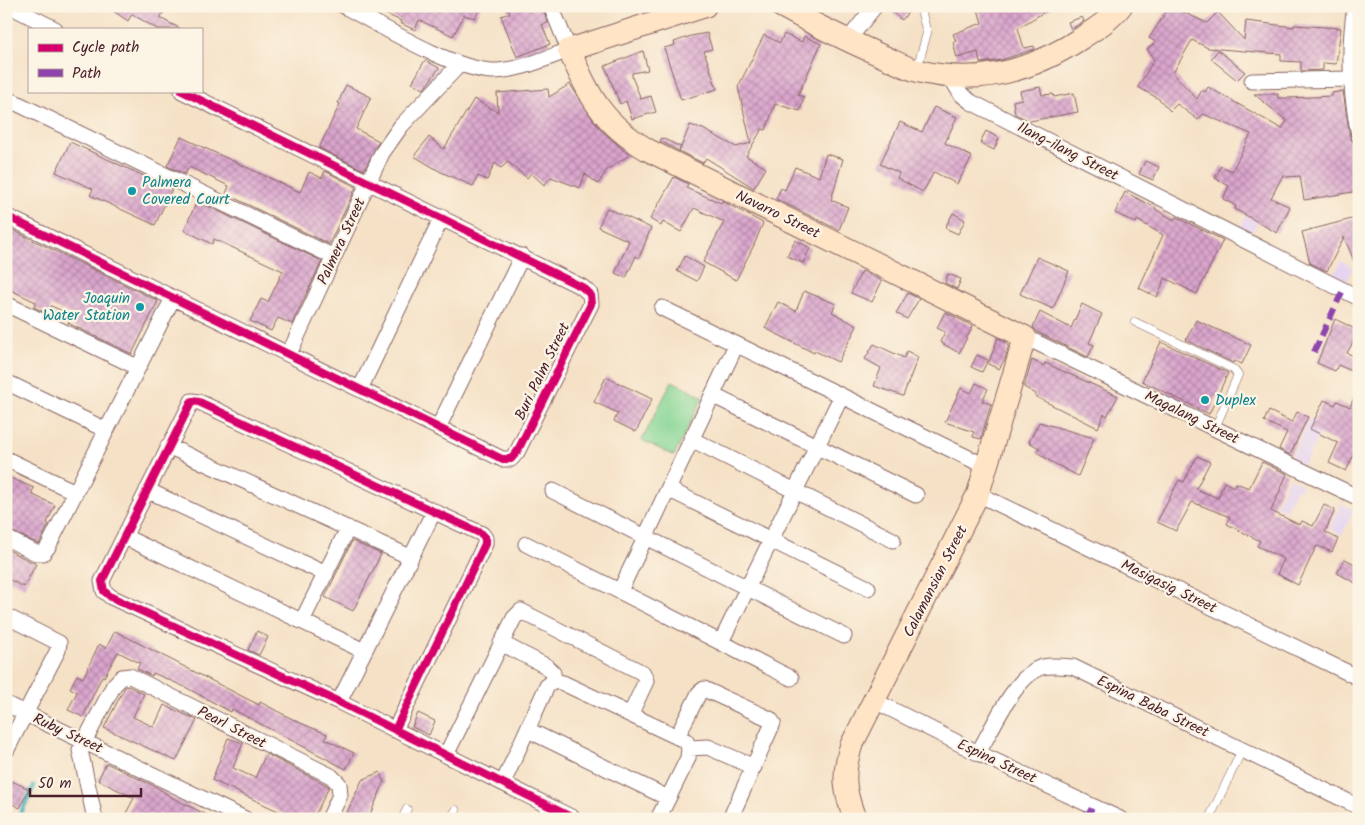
<svg xmlns="http://www.w3.org/2000/svg" width="1365" height="825" viewBox="0 0 1365 825" font-family="Kalam,sans-serif">
<style>
.built{fill:#e5d3f1}
.pitch{fill:#86d595;stroke:#687a60}
.lines{fill:none;stroke-linecap:round;stroke-linejoin:round}
.stream{stroke:#43b3bb;stroke-width:4.5}
.building{fill:url(#building-cross-hatch)}
.lane-casing{stroke:#866361;stroke-width:9}
.street-casing{stroke:#866361;stroke-width:17}
.secondary-casing{stroke:#866361;stroke-width:24}
.lane{stroke:#fff;stroke-width:8}
.street{stroke:#fff;stroke-width:15}
.secondary{stroke:#ffe4c6;stroke-width:22}
.quiet{stroke:#8e44ad;stroke-width:6;stroke-dasharray:12 6;stroke-linecap:butt}
.cycleway-casing{stroke:#fcf5e5;stroke-width:11}
.cycleway{stroke:#d6006c;stroke-width:8}
.culture-dot{fill:#0f9aa8;stroke:#fcf5e5;stroke-width:2}
.labels{text-anchor:middle;stroke-width:4.5;stroke-linejoin:round;paint-order:stroke}
.street-label{font-size:15px;fill:#4a1f2b;stroke:#fcf5e5}
.culture-label{font-size:15px;fill:#0d838f;stroke:#fcf5e5;text-anchor:start}
</style>
<defs>
<pattern id="building-cross-hatch" width="8" height="8" patternUnits="userSpaceOnUse" patternTransform="scale(1.25)"><rect width="8" height="8" fill="#daa5cd"/><path d="M0 0l8 8M0 8l8-8" fill="none" stroke="#b386a7"/></pattern>
</defs>
<rect width="100%" height="100%" fill="#fcf5e5"/>
<filter id="ink" filterUnits="userSpaceOnUse"><feTurbulence type="fractalNoise" baseFrequency=".02" numOctaves="2"/><feDisplacementMap in="SourceGraphic" scale="10" xChannelSelector="R" yChannelSelector="G"/><feConvolveMatrix kernelMatrix="1 2 1 2 8 2 1 2 1" color-interpolation-filters="sRGB"/></filter>
<filter id="wash" filterUnits="userSpaceOnUse"><feTurbulence type="fractalNoise" baseFrequency=".0096" numOctaves="4" result="noise"/><feDisplacementMap in="SourceGraphic" scale="20" xChannelSelector="R" yChannelSelector="G"/><feGaussianBlur stdDeviation="1.12" result="paint"/><feColorMatrix in="noise" values="0 0 0 0 0 0 0 0 0 0 0 0 0 0 0 0 0 1.4 0 .05"/><feComposite in="paint" operator="in"/></filter>
<g filter="url(#wash)">
<rect width="100%" height="100%" fill="#f5e1c6"/>
<!-- built -->
<path class="built" d="M1255 197 1267 203 1252 233 1240 227Z
M1341 261 1353 267 1345 285 1332 279Z
M1310 418 1324 425 1304 465 1291 458Z
M1289 478 1302 484 1299 490 1296 489 1286 510 1276 506Z
M1341 504 1354 510 1342 535 1330 529Z"/>
<!-- pitch -->
<path class="pitch" d="M672 381 703 397 674 456 642 440Z"/>
<g class="lines">
<!-- stream -->
<path class="stream" d="M18 819 34 786"/>
</g>
<g id="blocks">
<!-- building -->
<path class="building" d="M106 6H167L160 18 181 29H157L132 14 128 21Z
M368 6H481L475 18 464 15 453 36 419 20 415 30 400 23 401 21Z
M507 6H542L548 23 542 25 550 44 517 57 501 16 510 13Z
M884 6H902L909 11 902 20Z
M977 6H1054L1018 28 1024 48 1034 46 1035 49 1001 60 980 63 978 52 957 58 953 42 956 41 953 34 982 23Z
M1170 6 1207 23 1218 12 1244 40 1246 21 1294 27V25L1341 28 1336 64 1323 63V70L1301 71V62L1281 61V54L1208 48 1192 40 1173 73 1197 99 1202 90 1205 92 1208 87 1282 129 1287 121 1254 94H1278V98H1290L1332 96V93L1343 91 1350 137 1354 143 1359 191 1304 200 1300 176 1286 177 1283 175 1271 198 1290 207 1277 233 1235 209 1236 206 1223 199 1229 186 1215 178 1221 166 1232 171 1251 134 1203 114 1198 120 1177 104 1170 111 1159 99 1138 87 1154 60 1147 49 1156 42 1149 38Z
M1082 17 1084 21 1071 29 1068 22Z
M707 33 712 49 704 51 717 89 681 100 664 48 675 45 674 42 691 36Z
M784 34 802 42 804 36 821 44 798 95 804 97 800 111 775 104 766 130 762 129 746 156 766 168 754 188 706 158 703 163 679 151 681 147 679 151 660 141 662 138 681 147 690 125 703 129 736 147 751 143 738 87 764 35 780 43Z
M1218 50 1245 72 1237 80 1211 59Z
M643 51 648 70 632 73V77L641 99 651 96 656 112 632 119 626 101 620 104 605 66Z
M425 60 439 68 424 89 412 83Z
M570 84 598 127 629 155 607 170 598 184 585 174 580 188 551 177 544 185 531 173 527 178 508 162 501 168 495 163 487 180 478 176 473 186 441 172 414 156 429 137 444 149 474 99 498 112 497 93 548 89 549 97Z
M346 85 371 97 356 129 379 141 364 170 319 148 340 104 338 103Z
M1040 87 1042 95 1053 94 1054 97 1074 93 1078 112 1030 121 1015 114 1013 101 1022 99 1020 91Z
M934 107 957 117 945 143 972 157 957 184 934 172 923 192 897 178 899 173 880 164 900 122 922 132Z
M986 131 999 138 994 150 980 143Z
M181 137 300 192 309 172 322 178 325 171 356 187 329 244 226 194 229 186 189 167 185 174 167 166Z
M70 142 172 189 155 225 90 195 93 189 56 172Z
M826 154 843 159 831 200 848 207 839 230 776 199 781 188 785 190 795 167 819 177Z
M1145 161 1159 167 1153 180 1139 174Z
M674 177 688 184 686 188 721 203 722 201 763 223 754 245 736 280 703 262 724 222 694 208 681 232 663 222 661 226 650 219Z
M1125 192 1156 208 1155 209 1174 220 1176 217 1223 240 1197 294 1165 278 1157 297 1139 288 1163 235 1137 220 1136 223 1115 213Z
M197 201 322 261 292 324 278 318 271 331 250 321 261 299 268 302 283 271 214 239 212 244 184 230Z
M607 208 651 228 639 258 636 256 626 278 615 273 629 241 598 227Z
M953 213 965 220 958 234 945 228Z
M1359 217V273L1344 237 1327 271 1310 263 1302 232Z
M6 227 158 301 132 354 68 323 72 315 51 306 48 314 34 307 36 302 6 288Z
M795 240 810 248 803 263 787 256Z
M685 256 704 267 697 281 677 271Z
M1037 257 1069 271 1053 309 1020 294Z
M862 271 882 281 872 302 851 293Z
M948 274 961 279 957 289 945 283Z
M804 291 836 304 832 312 857 326 838 362 815 351 814 353 765 328 778 302 796 311Z
M908 293 919 299 907 319 896 313Z
M1082 304 1102 314 1089 343 1094 345 1088 357 1037 332 1033 327 1040 312 1071 328Z
M945 312 973 326 959 353 940 342 945 332 937 328Z
M1335 319 1359 331 1347 353 1359 358V374L1338 365 1335 371 1317 363Z
M1196 320 1251 345 1242 364 1234 361 1233 363 1186 340Z
M998 338 1009 344 1005 359 999 369 988 364Z
M1161 342 1228 373 1209 414 1142 381Z
M874 344 904 358 907 351 918 357 903 396 874 386 881 368 865 359Z
M977 355 988 360 982 372 971 367Z
M1032 360 1044 366 1045 363 1118 396 1107 416 1104 414 1098 428 1034 396 1036 394 1024 387Z
M606 377 652 399 636 432 614 421 618 413 594 402Z
M976 383 988 389 982 401 991 404 981 439 973 437 974 432 945 422 961 388 971 393Z
M1359 386V444L1346 471 1329 463 1338 443 1310 429 1324 400 1335 405 1337 401 1350 407Z
M1269 411 1292 422 1297 412 1308 417 1290 455 1279 449 1287 432 1264 421Z
M1039 422 1094 438 1078 476 1050 461 1037 452 1039 448 1029 442Z
M1197 456 1210 462 1196 489 1218 498 1224 482 1234 487 1236 483 1249 488 1262 462 1287 474 1271 511 1300 525 1302 521 1313 526 1324 505 1335 510 1325 532 1338 539 1332 552 1318 546 1316 547 1298 585 1277 574 1284 559 1257 546 1260 541 1227 524 1230 517 1192 502 1176 531 1157 522 1179 480 1184 482Z
M6 476 34 488 31 494 55 505 47 523 49 524 39 544 6 529Z
M352 541 381 554 353 611 325 597Z
M6 549 36 564 24 587 6 578Z
M1345 559 1359 566V585L1337 573Z
M115 631 259 705 260 702 298 722 327 734 325 739 354 753 346 769 232 709 231 712 185 687 153 673 152 676 137 669 140 663 118 652 104 677 102 676 83 717 68 710 77 692 70 688 77 675 83 678 99 644 106 648Z
M257 631 268 637 259 655 248 650Z
M128 686 144 694 133 717 154 727 164 705 197 720 176 761 104 728 125 687Z
M418 713 435 721 429 735 412 727Z
M228 738 243 743 233 768 255 778 266 754 325 784 329 787 313 819H295L212 780Z
M106 763 156 787 173 798 215 819H123L134 798 98 780Z
M380 772 384 783 368 819H344L362 780Z
M12 781 29 789 20 808 6 801V793Z"/>
</g>
</g>
<g filter="url(#ink)">
<use href="#blocks" fill-opacity="0" stroke="#866361" stroke-width="1"/>
<g class="lines">
<defs>
<path id="lane" d="M917 69 927 33 920 6
M1135 322 1233 369 1238 375 1215 428
M402 819 407 809
M451 819 456 810
M541 819 548 806
M1209 819 1242 750"/>
<path id="street" d="M10 6 55 29
M344 6C382 26 451 69 492 71 519 71 544 59 569 50L551 6
M1355 6C1348 50 1350 92 1359 135
M848 40 875 6
M950 76 961 94 971 102 1359 298
M1252 81 1351 79
M6 98 334 257
M6 216 502 459H511L517 452 591 304 590 294 582 287 182 91
M6 304 137 367
M662 308 987 467
M1025 337 1359 498
M289 354 382 153 401 126 459 65
M6 382 106 430
M360 389 442 217
M712 395 916 495
M438 428 522 256
M691 439 893 540
M168 446 410 557
M6 459 75 492
M668 489 868 588
M147 490 326 574
M553 491 844 636
M978 494 1359 678
M125 537 364 651
M6 538 36 553H43L48 547 173 298
M526 544 791 678
M620 591 736 345
M6 616 59 643 58 650 6 751
M302 621 348 528
M721 642 841 397
M501 643 546 666 553 673 554 681
M875 701 978 753 1120 819
M339 702 434 511
M6 704 245 819
M395 730 485 544V538L482 534 199 402 192 401 102 581 104 591 111 597 339 702 575 819
M528 730 668 798
M677 737 699 693 704 689 770 719 773 723 730 819
M689 748 708 747 754 767
M978 753C992 730 1015 675 1042 667 1052 665 1062 666 1073 667L1359 807
M446 755 514 618 521 611 643 673 646 681 631 713
M503 783 547 686 554 681 563 683 686 741 689 748 688 758 658 819
M95 819 80 750 114 685 122 677 130 676 331 776 339 784 340 795 329 819"/>
<path id="secondary" d="M705 6 569 50C590 97 602 123 648 150L1025 337 978 494 851 746C842 775 844 791 855 819
M781 6C813 24 846 40 880 55 892 60 905 68 918 71 978 86 1033 71 1083 37 1097 28 1111 19 1121 6"/>
</defs>
<!-- lane casing -->
<use href="#lane" class="lane-casing"/>
<!-- street casing -->
<use href="#street" class="street-casing"/>
<!-- secondary casing -->
<use href="#secondary" class="secondary-casing"/>
<!-- lane -->
<use href="#lane" class="lane"/>
<!-- street -->
<use href="#street" class="street"/>
<!-- secondary -->
<use href="#secondary" class="secondary"/>
<!-- quiet -->
<path class="quiet" d="M1314 352 1343 290
M1086 819 1093 806"/>
<defs>
<path id="cycleway" d="M6 216 502 459H511L517 452 591 304 590 294 582 287 182 91
M395 730 485 544V538L482 534 199 402 192 401 102 581 104 591 111 597 339 702 575 819"/>
</defs>
<!-- cycleway casing -->
<use href="#cycleway" class="cycleway-casing"/>
<!-- cycleway -->
<use href="#cycleway" class="cycleway"/>
</g>
</g>
<!-- markers -->
<g class="culture-dot">
<circle cx="132" cy="191" r="5"/>
<circle cx="140" cy="307" r="5"/>
<circle cx="1205" cy="400" r="5"/>
</g>
<g class="labels">
<!-- street labels -->
<g class="street-label">
<text transform="translate(1068 151) rotate(27)" y="5">Ilang-ilang Street</text>
<text transform="translate(778 214) rotate(26)" y="5">Navarro Street</text>
<text transform="translate(341 241) rotate(-65)" y="5">Palmera Street</text>
<text transform="translate(542 371) rotate(-64)" y="5">Buri Palm Street</text>
<text transform="translate(1192 417) rotate(26)" y="5">Magalang Street</text>
<text transform="translate(935 581) rotate(-63)" y="5">Calamansian Street</text>
<text transform="translate(1169 586) rotate(26)" y="5">Masigasig Street</text>
<text transform="translate(1153 706) rotate(26)" y="5">Espina Baba Street</text>
<text transform="translate(232 727) rotate(27)" y="5">Pearl Street</text>
<text transform="translate(68 733) rotate(25)" y="5">Ruby Street</text>
<text transform="translate(997 761) rotate(25)" y="5">Espina Street</text>
</g>
<!-- culture labels -->
<g class="culture-label">
<text x="142" y="187">Palmera<tspan x="142" dy="17">Covered Court</tspan></text>
<text x="130" y="303" text-anchor="end">Joaquin<tspan x="130" dy="17">Water Station</tspan></text>
<text x="1215" y="405">Duplex</text>
</g>
</g>
<!-- margin -->
<rect width="1365" height="825" fill="none" stroke="#fcf5e5" stroke-width="25"/>
<!-- legend -->
<rect x="28" y="28" width="175" height="65" fill="#fcf5e5" stroke="#b59f9b"/>
<rect x="38" y="44" width="25" height="8" fill="#d6006c" stroke="#b59f9b"/>
<text x="72" y="52" font-size="15" fill="#4a1f2b">Cycle path</text>
<rect x="38" y="69" width="25" height="8" fill="#8e44ad" stroke="#b59f9b"/>
<text x="72" y="78" font-size="15" fill="#4a1f2b">Path</text>
<!-- scale -->
<path d="M30 788v8h111v-8" fill="none" stroke="#4a1f2b" stroke-width="2.5"/>
<text x="38" y="788" font-size="15" fill="#4a1f2b" stroke="#fcf5e5" stroke-width="4" paint-order="stroke">50 m</text>
</svg>
